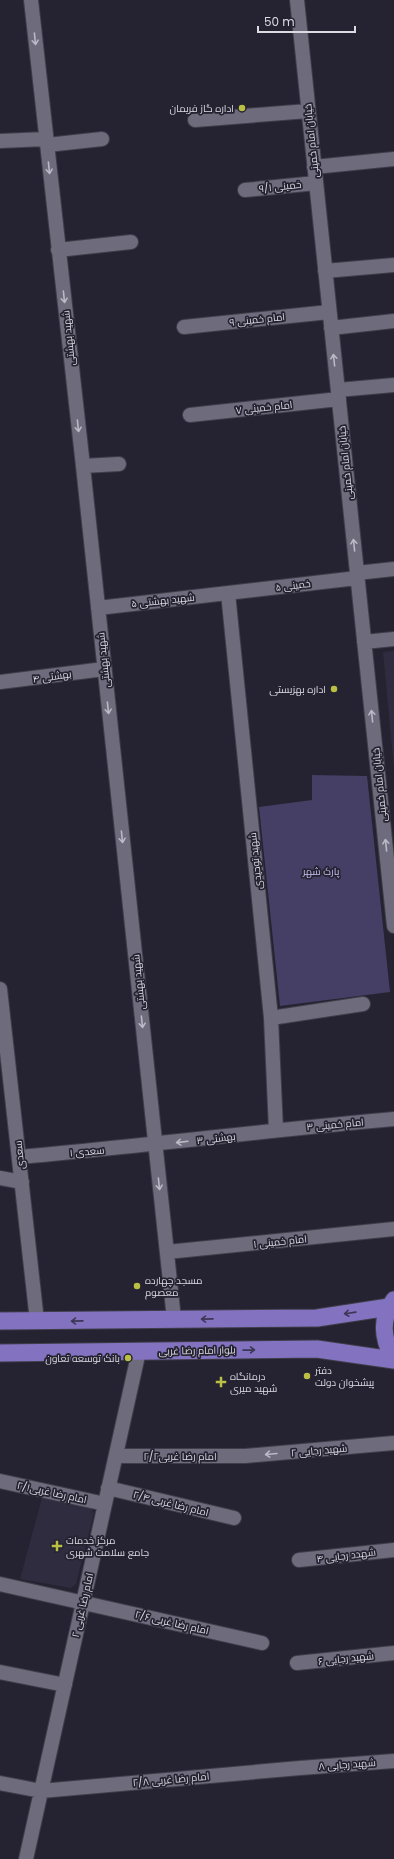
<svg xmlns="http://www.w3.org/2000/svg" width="394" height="1859" viewBox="0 0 394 1859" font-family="Poppins,Cairo,sans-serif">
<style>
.built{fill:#2f2c40}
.green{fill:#453e65}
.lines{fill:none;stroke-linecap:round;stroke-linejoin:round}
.minor-casing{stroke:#3f3e4a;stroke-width:16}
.major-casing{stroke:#3f3e4a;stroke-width:19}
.minor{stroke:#6d6b7c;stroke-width:14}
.major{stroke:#8372c0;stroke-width:17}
.oneway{stroke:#bbb9c5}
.oneway2{stroke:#3c3755}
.poi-dot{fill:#bbc044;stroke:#252331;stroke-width:1.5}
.labels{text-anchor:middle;stroke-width:3.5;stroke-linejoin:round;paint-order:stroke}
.poi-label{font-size:10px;fill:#dcdbe4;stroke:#252331;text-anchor:start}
.street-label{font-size:10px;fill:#dcdbe4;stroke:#252331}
.park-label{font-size:10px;fill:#c6bff2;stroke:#252331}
</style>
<rect width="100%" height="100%" fill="#252331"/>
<!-- built -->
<path class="built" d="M394 651V768L383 652Z
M42 1498 90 1507 94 1513 76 1584 71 1588 20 1579Z"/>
<!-- green -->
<path class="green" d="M312 775 367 776 390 992 280 1006 259 807 312 800Z"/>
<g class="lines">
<defs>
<path id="minor" d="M31 0 83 466 174 1319
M297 0 394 926
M195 120 308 111
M0 141 46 139
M47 145 102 139
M314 167 394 159
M245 190 316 183
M58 250 131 242
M325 271 394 265
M184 327 329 312
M331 328 394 321
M338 390 394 385
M190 415 339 399
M83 466 119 464
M357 573 394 569
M228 593 271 1018 276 1130
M98 608 357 578
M364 642 394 639
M0 682 104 669
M0 989 37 1321
M271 1018 363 1004
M19 1157C144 1146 269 1130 394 1119
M0 1178 22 1182
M167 1252 394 1229
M116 1456H245L394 1443
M0 1481 105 1504
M108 1488 234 1518
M299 1560 394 1550
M0 1584 262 1643
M297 1663 394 1653
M0 1672 65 1685
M0 1783 41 1791 300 1768 394 1761
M26 1859 139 1351"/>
<path id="major" d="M394 1300C379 1320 383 1340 394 1360
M0 1321 317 1318 389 1307
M0 1353 317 1349 394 1360"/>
</defs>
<!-- minor casing -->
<use href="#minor" class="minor-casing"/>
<!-- major casing -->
<use href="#major" class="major-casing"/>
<!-- minor -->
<use href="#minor" class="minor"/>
<!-- major -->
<use href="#major" class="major"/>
</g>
<!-- one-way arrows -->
<defs><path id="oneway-shaft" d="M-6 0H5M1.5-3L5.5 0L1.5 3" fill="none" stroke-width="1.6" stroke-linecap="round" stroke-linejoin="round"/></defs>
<g class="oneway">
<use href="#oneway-shaft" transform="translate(35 39) rotate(84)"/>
<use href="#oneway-shaft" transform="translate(49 168) rotate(84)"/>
<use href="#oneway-shaft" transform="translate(64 297) rotate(84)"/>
<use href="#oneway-shaft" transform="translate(334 360) rotate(-96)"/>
<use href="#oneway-shaft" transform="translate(78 426) rotate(84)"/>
<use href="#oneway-shaft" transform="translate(354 545) rotate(-96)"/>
<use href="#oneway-shaft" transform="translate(108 708) rotate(84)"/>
<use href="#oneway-shaft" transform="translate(372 716) rotate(-96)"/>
<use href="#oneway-shaft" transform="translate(122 837) rotate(84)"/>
<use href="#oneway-shaft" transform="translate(386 845) rotate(-96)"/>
<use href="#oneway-shaft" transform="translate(142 1022) rotate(84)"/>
<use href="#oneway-shaft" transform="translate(182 1142) rotate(173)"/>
<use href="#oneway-shaft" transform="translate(159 1184) rotate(84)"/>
<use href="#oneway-shaft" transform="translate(271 1454) rotate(175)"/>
</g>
<g class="oneway2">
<use href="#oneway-shaft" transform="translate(350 1313) rotate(172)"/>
<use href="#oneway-shaft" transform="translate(207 1319) rotate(179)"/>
<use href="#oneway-shaft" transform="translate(77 1321) rotate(179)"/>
<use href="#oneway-shaft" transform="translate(249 1350) rotate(-1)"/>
</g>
<!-- markers -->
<g class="poi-dot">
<circle cx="242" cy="108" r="4"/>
<circle cx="334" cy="689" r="4"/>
<circle cx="137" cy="1286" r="4"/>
<circle cx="128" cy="1358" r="4"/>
<circle cx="307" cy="1376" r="4"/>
<path d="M219 1376h4v4h4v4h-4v4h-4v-4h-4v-4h4z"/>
<path d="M55 1540h4v4h4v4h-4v4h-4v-4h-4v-4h4z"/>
</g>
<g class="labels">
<!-- poi labels -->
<g class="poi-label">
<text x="234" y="112" text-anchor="end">اداره گاز فریمان</text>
<text x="326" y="693" text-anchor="end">اداره بهزیستی</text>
<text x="145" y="1284">مسجد چهارده<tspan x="145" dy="12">معصوم</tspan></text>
<text x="120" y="1362" text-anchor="end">بانک توسعه تعاون</text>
<text x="315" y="1374">دفتر<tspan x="315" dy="12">پیشخوان دولت</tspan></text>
<text x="230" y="1380">درمانگاه<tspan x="230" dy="12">شهید میری</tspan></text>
<text x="66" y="1544">مرکز خدمات<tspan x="66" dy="12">جامع سلامت شهری</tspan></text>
</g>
<!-- street labels -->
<g class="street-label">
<text transform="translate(311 141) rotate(-96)" y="4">خیابان امام خمینی</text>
<text transform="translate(280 186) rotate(-6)" y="4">خمینی ۹/۱</text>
<text transform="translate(257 319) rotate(-6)" y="4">امام خمینی ۹</text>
<text transform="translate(68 338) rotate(-96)" y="4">شهید بهشتی</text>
<text transform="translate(264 407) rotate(-6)" y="4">امام خمینی ۷</text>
<text transform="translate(345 463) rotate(-96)" y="4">خیابان امام خمینی</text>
<text transform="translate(293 585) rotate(-7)" y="4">خمینی ۵</text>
<text transform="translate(163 600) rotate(-6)" y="4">شهید بهشتی ۵</text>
<text transform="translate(103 660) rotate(-96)" y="4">شهید بهشتی</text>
<text transform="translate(52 676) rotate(-8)" y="4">بهشتی ۴</text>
<text transform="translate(379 785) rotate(-96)" y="4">خیابان امام خمینی</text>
<text transform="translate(255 861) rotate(-96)" y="4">شهید توحیدی</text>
<text transform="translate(138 982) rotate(-96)" y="4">شهید بهشتی</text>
<text transform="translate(335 1124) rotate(-5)" y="4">امام خمینی ۳</text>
<text transform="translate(216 1138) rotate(-7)" y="4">بهشتی ۳</text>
<text transform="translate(87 1151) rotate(-5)" y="4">سعدی ۱</text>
<text transform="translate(19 1155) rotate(-96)" y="4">سعدی</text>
<text transform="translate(280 1241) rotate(-6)" y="4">امام خمینی ۱</text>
<text transform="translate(197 1350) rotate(-1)" y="4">بلوار امام رضا غربی</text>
<text transform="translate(319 1450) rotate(-5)" y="4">شهید رجایی ۲</text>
<text x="180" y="1460">امام رضا غربی۲/۲</text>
<text transform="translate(52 1492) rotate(12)" y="4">امام رضا غربی۲/۱</text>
<text transform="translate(171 1503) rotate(14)" y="4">امام رضا غربی ۲/۴</text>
<text transform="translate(346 1555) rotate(-7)" y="4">شهدد رجایی ۴</text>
<text transform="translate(82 1605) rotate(-77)" y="4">امام رضا غربی ۲</text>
<text transform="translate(172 1622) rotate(13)" y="4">امام رضا غربی ۲/۶</text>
<text transform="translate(346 1658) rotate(-6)" y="4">شهید رجایی ۶</text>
<text transform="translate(347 1764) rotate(-4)" y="4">شهید رجایی ۸</text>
<text transform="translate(171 1779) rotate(-5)" y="4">امام رضا غربی ۲/۸</text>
</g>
<!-- park labels -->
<g class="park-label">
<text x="321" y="875">پارک شهر</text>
</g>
</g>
<!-- scale -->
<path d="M258 26v6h97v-6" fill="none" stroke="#dcdbe4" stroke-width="2"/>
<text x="264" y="26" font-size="12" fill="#dcdbe4" stroke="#252331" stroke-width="3" paint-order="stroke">50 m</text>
</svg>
